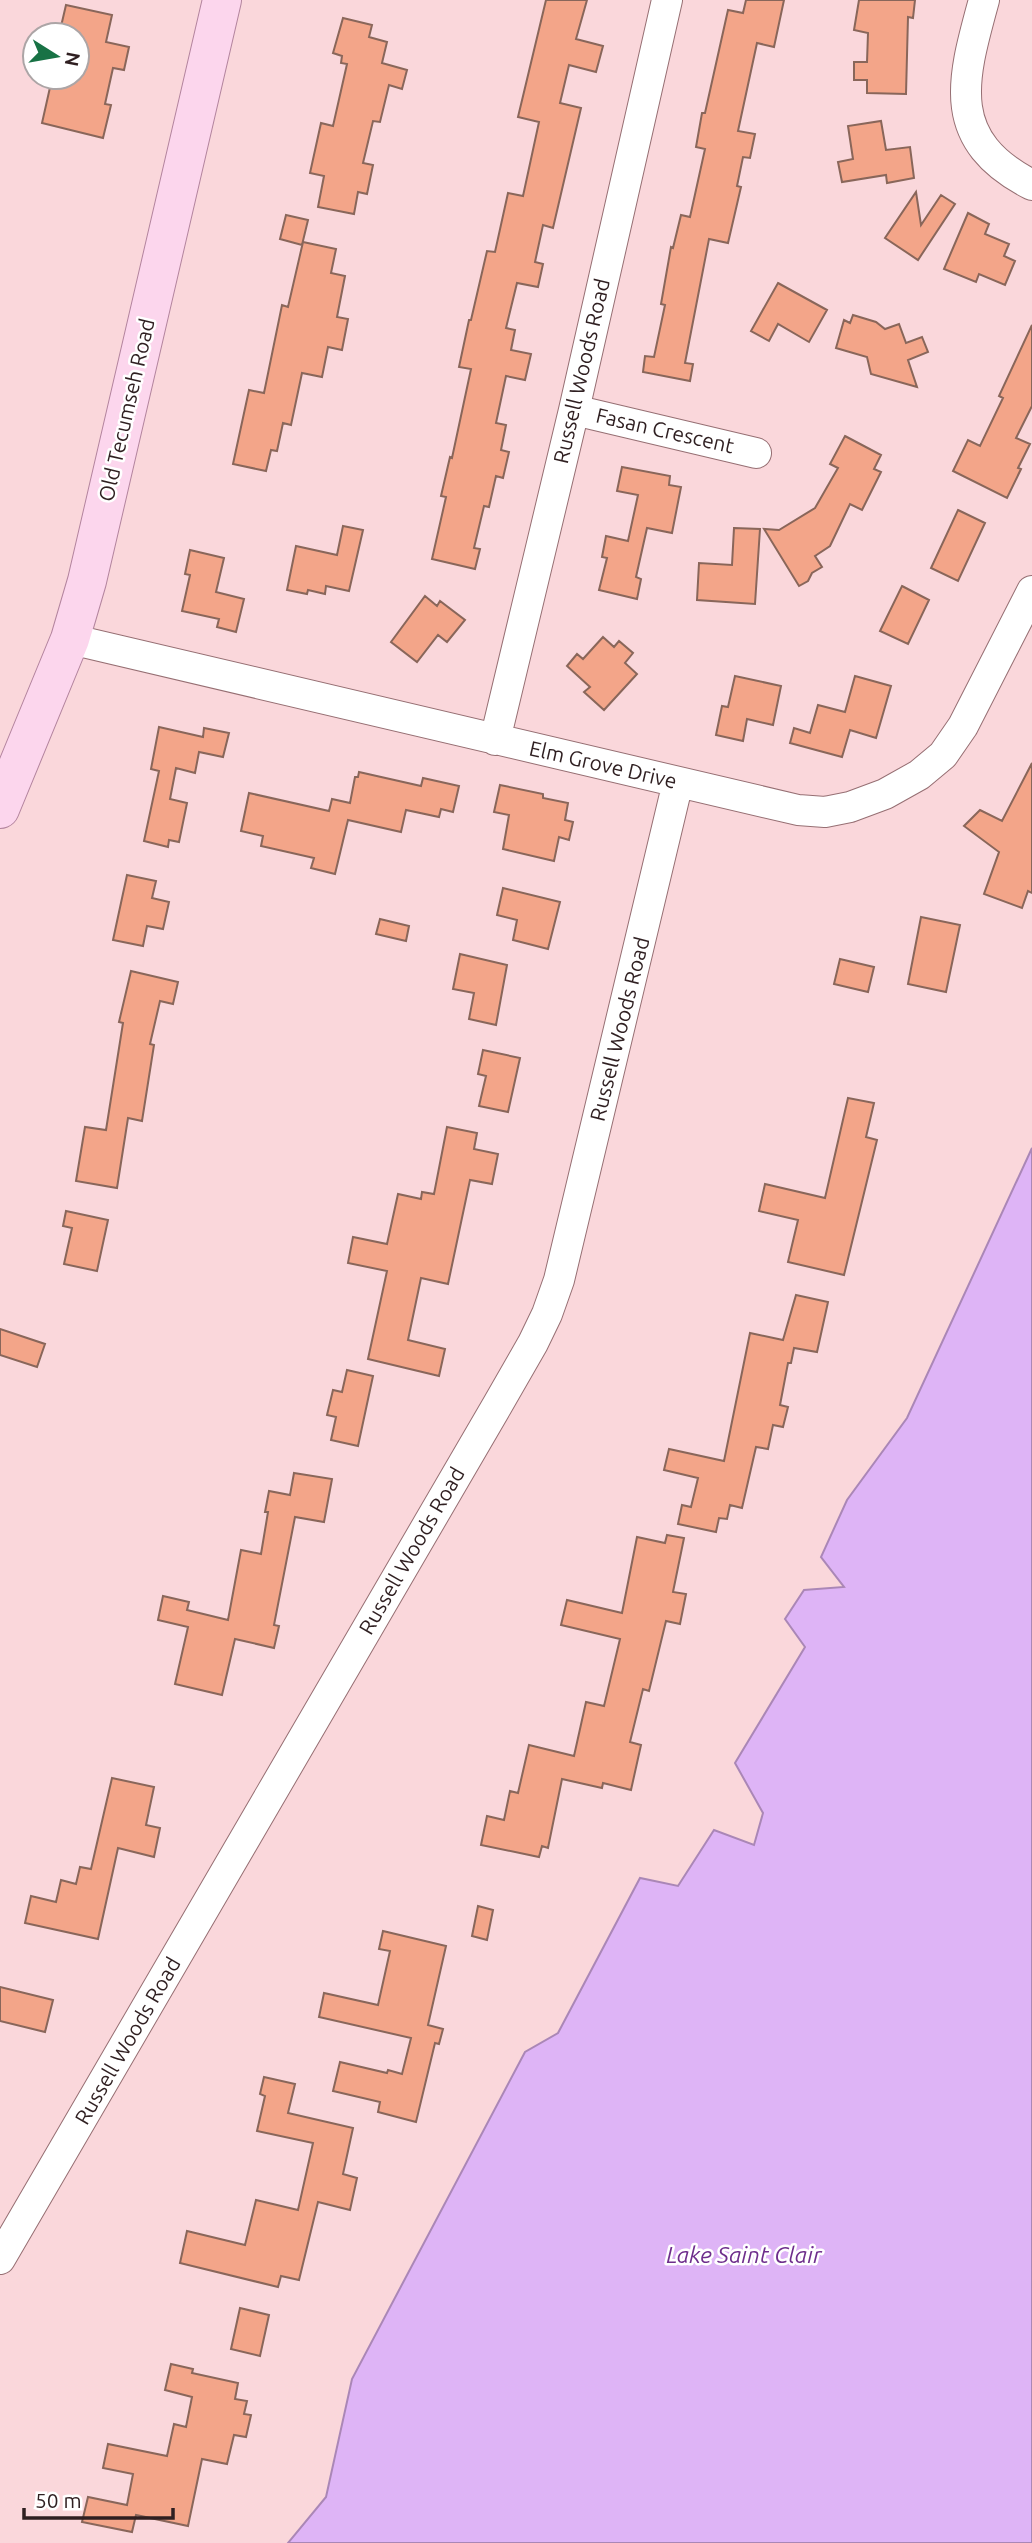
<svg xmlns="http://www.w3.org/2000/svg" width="1032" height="2543" viewBox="0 0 1032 2543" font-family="Ubuntu,sans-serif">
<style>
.water{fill:#deb4f6;stroke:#aa87b6;stroke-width:2}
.building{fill:#f3a589;stroke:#89665a;stroke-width:2}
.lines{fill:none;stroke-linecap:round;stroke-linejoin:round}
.minor-casing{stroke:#966f73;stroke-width:32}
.major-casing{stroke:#b3849e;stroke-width:40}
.minor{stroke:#fff;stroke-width:30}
.major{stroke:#fcd6ed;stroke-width:38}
.labels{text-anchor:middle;stroke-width:5;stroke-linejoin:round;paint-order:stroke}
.street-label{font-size:21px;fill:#2f1f21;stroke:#fff}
.water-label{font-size:23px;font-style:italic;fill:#6e2e8c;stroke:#fff}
</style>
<rect width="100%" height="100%" fill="#fad7db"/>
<!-- water -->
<path class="water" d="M1032 1148V2543H288L326 2497 352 2379 525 2052 558 2033 640 1878 678 1886 714 1830 754 1845 763 1813 735 1763 805 1647 785 1619 804 1590 844 1587 821 1557 847 1500 907 1418Z"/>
<!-- building -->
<path class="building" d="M546 0H587L576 39 603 46 596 72 569 65 560 103 581 108 553 228 543 225 535 262 543 264 538 287 517 283 506 328 515 330 511 350 531 354 525 380 506 376 496 423 506 425 501 450 509 452 503 478 496 476 489 507 484 506 474 548 480 549 475 569 432 559 446 497 441 496 450 457 452 458 471 369 459 367 469 320H471L487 251 495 252 508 193 523 196 539 122 518 117Z
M746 0H784L774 47 757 43 738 131 755 134 750 158 743 157 737 186 741 187 728 243 709 239 685 363 693 364 690 381 643 372 645 356 654 357 665 305 661 304 671 247 673 248 681 215 690 217 705 149 696 147 702 113H705L728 10 743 13Z
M859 0H915L913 18 908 17 906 94 867 93V80H854V62H867L868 33 854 30Z
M66 5 112 15 106 42 129 47 124 70 113 68 105 104 111 105 103 138 42 123 51 83 63 86 65 77H77V35H59Z
M343 18 372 25 369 37 387 42 382 63 407 70 402 89 389 85 380 122 373 121 363 163 373 165 367 194 358 192 354 214 318 207 324 176 310 173 321 123 333 126 347 64 341 63 342 56 333 53Z
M881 121 886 150 910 147 914 178 887 183 886 175 842 182 838 162 853 159 848 126Z
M916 192 921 225 941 195 955 204 918 260 885 238Z
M968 213 989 224 985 234 1009 244 1004 256 1015 261 1005 285 979 274 976 282 944 269Z
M286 215 308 220 302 245 280 239Z
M303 242 336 249 331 273 345 276 337 317 348 319 342 350 328 347 322 377 302 373 291 425 283 423 277 451 271 450 266 471 233 464 249 390 264 393 282 305 288 307Z
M778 283 827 310 809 342 778 324 769 341 751 331Z
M853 315 876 322 885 329 899 324 906 343 922 337 928 352 908 360 917 387 871 374 867 357 836 348 844 320 850 323Z
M1032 325V406L1016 438 1030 444 1018 468 1021 469 1007 498 953 471 968 440 980 446 1003 398 999 396Z
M845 436 881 455 874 469 881 472 862 510 850 504 830 546 815 556 822 567 812 573 808 581 799 586 764 529 779 530 815 508 838 468 830 464Z
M622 467 670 476 669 485 681 487 672 533 647 528 636 577 641 579 637 599 599 590 607 558 602 557 606 536 628 541 638 495 617 491Z
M958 510 985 523 958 581 931 568Z
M343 526 363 530 349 591 326 586 325 594 308 590 307 594 287 590 296 546 337 555Z
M734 528 760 529 755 604 697 600 699 563 732 565Z
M190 550 224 558 216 592 244 599 236 632 217 627 219 619 182 611 190 575 185 574Z
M902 586 929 600 908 644 880 631Z
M425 596 437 606 440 601 465 620 447 642 438 635 417 662 391 642Z
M603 637 614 647 619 641 633 653 625 663 637 674 604 710 584 692 590 687 567 666 577 654 583 659Z
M735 676 781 686 773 725 747 719 743 741 716 735 722 706 728 707Z
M855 676 891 686 876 738 850 730 842 757 790 743 794 728 810 733 818 705 845 712Z
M159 727 203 737 204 728 229 733 223 757 199 752 195 773 176 768 170 799 187 803 179 842 169 840 168 847 144 841 159 771 151 769Z
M1032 763V893L1028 891 1022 908 984 894 999 852 964 826 980 810 1002 821Z
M359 772 421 786 423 778 459 786 453 812 441 809 439 817 406 810 401 832 348 820 335 874 311 868 314 858 261 846 263 836 241 831 249 793 329 811 332 799 350 803 355 777H358Z
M500 785 543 794V798L568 803 565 820 573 822 569 840 559 837 554 861 503 849 509 815 494 812Z
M127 875 156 881 152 898 169 902 163 929 147 926 143 946 113 940Z
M503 888 560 902 548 949 513 940 517 920 497 915Z
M921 917 960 925 946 992 908 984Z
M380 919 409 926 406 941 376 934Z
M460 954 507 965 496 1025 469 1019 474 993 453 989Z
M840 959 874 967 868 992 834 984Z
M131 971 178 982 173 1004 160 1001 150 1044 154 1045 142 1121 128 1118 117 1188 76 1181 85 1127 106 1130 123 1023 119 1022Z
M483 1050 520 1058 508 1112 479 1106 486 1076 478 1074Z
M848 1098 874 1103 866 1137 877 1140 844 1275 788 1262 798 1220 759 1211 765 1184 825 1198Z
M447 1127 477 1133 474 1149 498 1154 492 1184 470 1180 448 1284 421 1278 408 1340 445 1349 439 1376 368 1359 387 1271 348 1263 353 1237 387 1244 398 1194 421 1199 422 1192 434 1194Z
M66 1211 108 1220 97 1271 64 1264 72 1228 63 1226Z
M796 1295 828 1302 817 1352 794 1348 791 1363H788L780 1405 788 1407 783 1427 773 1425 768 1449 756 1447 742 1508 730 1505 727 1519 719 1518 716 1532 678 1524 682 1505 691 1507 698 1478 664 1470 669 1449 724 1461 750 1333 783 1340Z
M0 1329 45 1344 37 1367 0 1355Z
M347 1370 373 1376 358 1446 331 1440 336 1417 327 1415 333 1390 342 1392Z
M294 1473 332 1479 324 1522 295 1517 274 1625 279 1626 274 1648 235 1639 222 1695 175 1684 188 1627 158 1620 163 1596 189 1602 187 1610 228 1620 241 1550 261 1554 268 1512H265L269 1491 290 1495Z
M667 1535 684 1538 673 1592 686 1594 680 1624 666 1621 649 1691 643 1689 630 1742 641 1745 631 1790 603 1783 602 1788 562 1779 548 1848 542 1846 539 1857 481 1845 487 1816 504 1820 510 1791 518 1793 529 1745 574 1756 586 1702 604 1706 620 1639 561 1625 567 1600 622 1613 637 1537 665 1543Z
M112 1778 154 1787 146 1825 160 1828 154 1857 118 1848 98 1939 25 1923 31 1896 56 1902 61 1880 76 1884 80 1867 91 1869Z
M478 1906 493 1910 487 1940 472 1936Z
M383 1931 446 1946 428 2025 443 2029 439 2044 435 2043 416 2122 378 2112 380 2102 333 2091 340 2062 387 2073 388 2070 402 2074 411 2038 319 2017 324 1993 378 2005 390 1951 379 1949Z
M0 1987 53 2000 45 2032 0 2021Z
M264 2077 295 2084 288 2113 353 2128 343 2174 357 2178 350 2210 318 2202 299 2280 281 2276 278 2287 180 2263 187 2231 245 2245 256 2200 298 2210 313 2143 257 2131 265 2096 260 2094Z
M240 2308 269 2315 260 2356 231 2349Z
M171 2364 193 2369 192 2373 238 2383 235 2399 247 2401 244 2414 251 2415 246 2437 234 2435 227 2464 202 2459 188 2526 136 2515 132 2532 82 2522 88 2497 127 2505 133 2474 103 2468 108 2444 167 2456 174 2424 186 2427 192 2397 165 2390Z"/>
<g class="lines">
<defs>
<path id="minor" d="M984 0C962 80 944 140 1032 185
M574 410 756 453
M70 639 798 810 825 812 850 807 885 794 919 775 943 755 963 726 1032 591
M495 740 574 410 667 0
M0 2259 498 1404 533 1343 547 1314 559 1280 678 782"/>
<path id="major" d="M0 809 70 639 87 581 222 0"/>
</defs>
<!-- minor casing -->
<use href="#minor" class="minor-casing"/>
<!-- major casing -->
<use href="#major" class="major-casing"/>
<!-- minor -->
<use href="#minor" class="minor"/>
<!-- major -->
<use href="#major" class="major"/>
</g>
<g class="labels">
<!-- street labels -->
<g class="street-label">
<text transform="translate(582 371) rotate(-77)" y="7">Russell Woods Road</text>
<text transform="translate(127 410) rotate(-77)" y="7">Old Tecumseh Road</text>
<text transform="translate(665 431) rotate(13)" y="7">Fasan Crescent</text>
<text transform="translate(603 765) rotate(13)" y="7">Elm Grove Drive</text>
<text transform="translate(620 1029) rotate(-76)" y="7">Russell Woods Road</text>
<text transform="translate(412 1551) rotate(-60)" y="7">Russell Woods Road</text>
<text transform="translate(128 2041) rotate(-60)" y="7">Russell Woods Road</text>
</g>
<!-- water labels -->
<g class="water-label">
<text x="744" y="2263">Lake Saint Clair</text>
</g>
</g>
<!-- north arrow -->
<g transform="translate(56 56) rotate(101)"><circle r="33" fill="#ffffff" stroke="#aca5a6" stroke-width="2"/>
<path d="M0-5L12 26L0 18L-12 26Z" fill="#187245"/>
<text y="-10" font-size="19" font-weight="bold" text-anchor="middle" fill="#2f1f21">N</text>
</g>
<!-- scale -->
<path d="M24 2508v10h149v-10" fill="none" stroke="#2f1f21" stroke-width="3.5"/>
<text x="35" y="2508" font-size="21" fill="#2f1f21" stroke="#ffffff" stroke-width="5" paint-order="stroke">50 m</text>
</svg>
